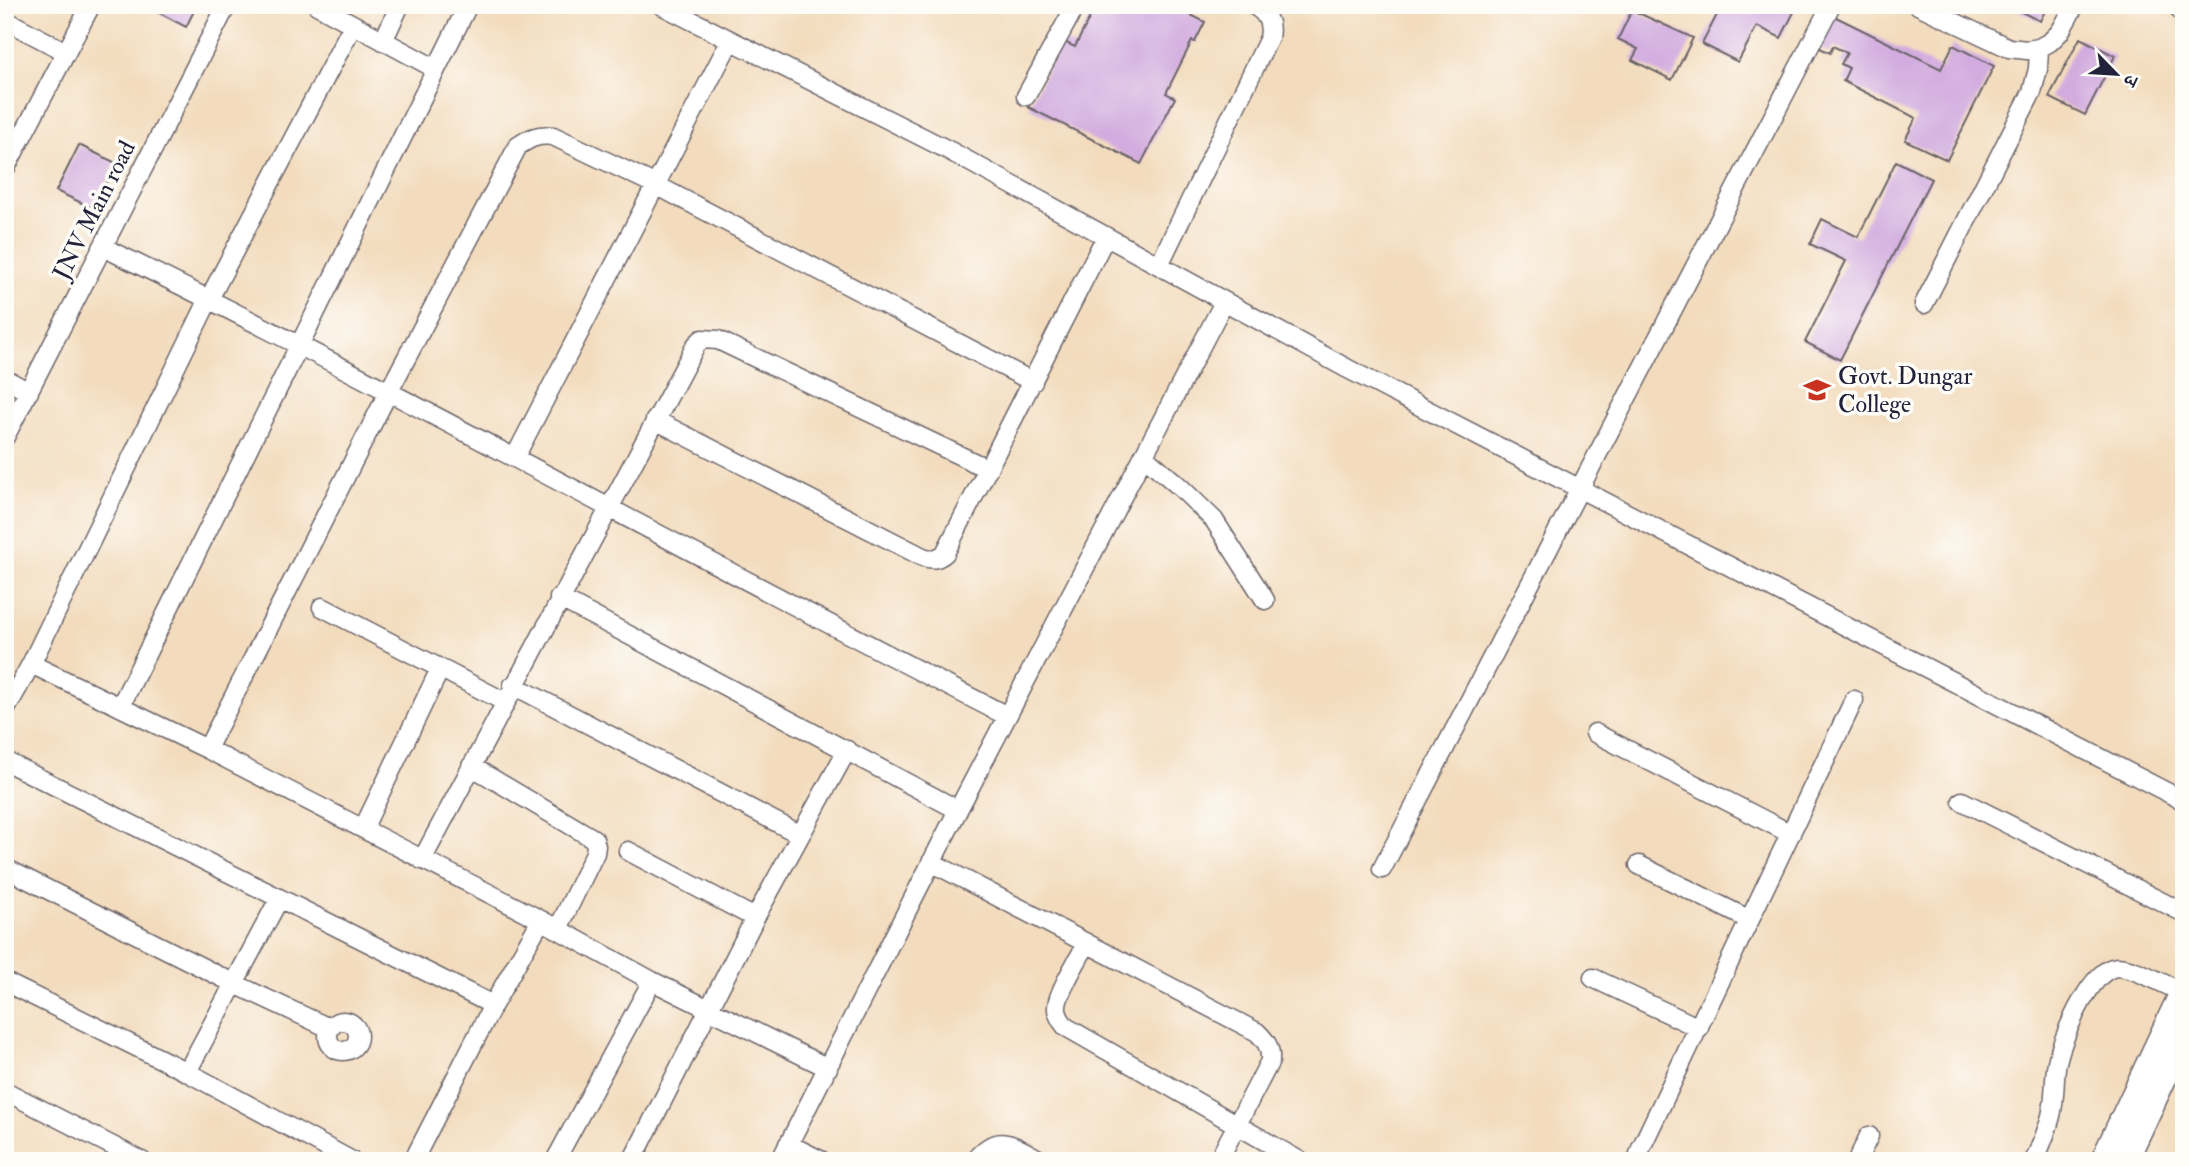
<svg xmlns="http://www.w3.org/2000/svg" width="2189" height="1166" viewBox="0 0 2189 1166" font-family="'IM FELL Double Pica','Noto Serif Devanagari',serif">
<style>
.building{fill:#d2acdf}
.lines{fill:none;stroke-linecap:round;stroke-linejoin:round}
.minor-casing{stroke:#6b6368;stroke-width:21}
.major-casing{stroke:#6b6368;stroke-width:26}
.minor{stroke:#fff;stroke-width:18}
.major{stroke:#fff;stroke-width:23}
.labels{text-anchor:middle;stroke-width:7;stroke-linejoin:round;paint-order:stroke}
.street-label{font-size:24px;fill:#22223b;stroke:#fdfcf7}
.poi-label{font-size:24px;fill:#22223b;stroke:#fdfcf7;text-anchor:start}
</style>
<rect width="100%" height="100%" fill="#fdfcf7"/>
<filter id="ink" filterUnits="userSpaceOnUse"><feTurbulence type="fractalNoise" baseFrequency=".0143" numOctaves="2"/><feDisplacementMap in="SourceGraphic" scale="14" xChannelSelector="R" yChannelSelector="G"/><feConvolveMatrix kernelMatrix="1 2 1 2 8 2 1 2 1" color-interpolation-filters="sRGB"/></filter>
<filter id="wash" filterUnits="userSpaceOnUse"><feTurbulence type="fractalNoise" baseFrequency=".00686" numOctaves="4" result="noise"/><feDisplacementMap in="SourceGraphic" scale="28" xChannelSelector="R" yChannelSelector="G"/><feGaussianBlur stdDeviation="1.57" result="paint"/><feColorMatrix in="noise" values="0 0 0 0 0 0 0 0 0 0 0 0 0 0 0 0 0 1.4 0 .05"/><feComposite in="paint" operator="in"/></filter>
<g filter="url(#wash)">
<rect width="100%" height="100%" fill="#f3dcbd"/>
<g id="blocks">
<!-- building -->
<path class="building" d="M151 5H197L186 27 150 8Z
M1096 5H1158L1170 11 1173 6 1205 22 1195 42 1192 41 1166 93 1175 98 1141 164 1028 107 1062 41 1075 47Z
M1722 5H1790L1796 8 1781 38 1757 26 1738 62 1702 44Z
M2015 5H2048L2040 21 2013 8Z
M1632 10 1693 38 1672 80 1632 60 1638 49 1618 39Z
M1834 16 1941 69 1953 45 1994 66 1947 160 1905 140 1916 118 1843 81 1849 68 1841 64 1847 53 1833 46 1830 53 1818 47Z
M2080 38 2115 56 2085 115 2049 97Z
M79 145 116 163 105 186 112 190 101 212 56 191Z
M1896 161 1931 179 1840 360 1805 342 1846 261 1810 244 1822 219 1858 237Z"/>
</g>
</g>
<g filter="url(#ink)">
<use href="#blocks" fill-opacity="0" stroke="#6b6368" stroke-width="2"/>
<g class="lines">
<defs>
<path id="minor" d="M317 5 436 69
M661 5 950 151 1348 369 2184 801
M1918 5 2009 48 2027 50 2039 48 2050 42 2060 32 2075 5
M2176 5 2184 15
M5 20 66 52
M383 41 400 5
M1026 96 1076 5
M5 169 91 5
M103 247C408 396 704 562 1007 716
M1159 265 1269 38C1272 23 1267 13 1253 5
M1924 304 2032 92 2038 69 2039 48
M5 379 29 392
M655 420 923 557C933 560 938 559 945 553L1105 238
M5 437 227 5
M1144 456 1180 487 1214 520 1265 600
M515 457 730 41
M559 598 958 810
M322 607 505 702
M31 664 207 749 541 920 652 981 828 1068
M513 685 799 834
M120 707 468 5
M5 711 31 664 209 299 353 25
M1595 733 1791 834
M207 749 388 393 518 146C530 138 538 134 553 136L654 184 1033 382
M5 761 493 1005
M471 766 594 839 596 846 595 853 558 929
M1962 801 2184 913
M363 829 440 669
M628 851 755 918
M422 860 696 345 702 339 718 340 988 469
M931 862 1257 1032C1266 1041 1271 1047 1270 1061L1218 1161
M1639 865 1750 920
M5 868 235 984 329 1028
M1382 869 1831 5
M1087 943C1079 958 1058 992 1057 1006 1056 1014 1061 1021 1066 1027L1300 1161
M1593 978 1699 1028
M5 982 187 1072 352 1161
M328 1036a15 15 0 1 1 30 0a15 15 0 1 1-30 0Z
M187 1072 279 899
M5 1091 142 1161
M788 1144 822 1161
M413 1161 493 1005 541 920
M555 1161 652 981
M632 1161 755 918 847 750
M780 1161 958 810 1224 302
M974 1161C999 1130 1012 1146 1043 1161
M1637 1161 1641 1148 1854 700
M1857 1161 1869 1136
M2034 1161C2041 1146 2047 1131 2051 1116 2055 1100 2054 1084 2056 1068 2059 1044 2090 968 2117 967 2134 967 2165 985 2182 992"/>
<path id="major" d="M2102 1161 2184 987
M2126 1161 2184 1037"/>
</defs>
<!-- minor casing -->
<use href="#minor" class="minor-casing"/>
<!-- major casing -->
<use href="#major" class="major-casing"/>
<!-- minor -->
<use href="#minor" class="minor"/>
<!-- major -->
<use href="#major" class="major"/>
</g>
</g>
<!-- icons -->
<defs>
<symbol id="university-bare" viewBox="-9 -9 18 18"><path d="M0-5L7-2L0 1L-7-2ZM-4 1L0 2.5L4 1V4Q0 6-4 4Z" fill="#c8321e" stroke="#fdfcf7" stroke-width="2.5" paint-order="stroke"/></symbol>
</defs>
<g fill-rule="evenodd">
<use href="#university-bare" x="1798" y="371" width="38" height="38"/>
</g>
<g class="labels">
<!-- street labels -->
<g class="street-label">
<text transform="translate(94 210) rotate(-63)" y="8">JNV Main road</text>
</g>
<!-- poi labels -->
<g class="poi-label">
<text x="1838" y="384">Govt. Dungar<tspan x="1838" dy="28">College</tspan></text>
</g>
</g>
<!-- margin -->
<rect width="2189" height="1166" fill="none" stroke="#fdfcf7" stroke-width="28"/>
<!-- north arrow -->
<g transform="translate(2116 74) rotate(115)" stroke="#fdfcf7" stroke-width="5" paint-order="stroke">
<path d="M0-5L12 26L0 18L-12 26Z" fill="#22223b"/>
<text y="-10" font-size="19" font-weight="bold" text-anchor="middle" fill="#22223b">उ</text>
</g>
</svg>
